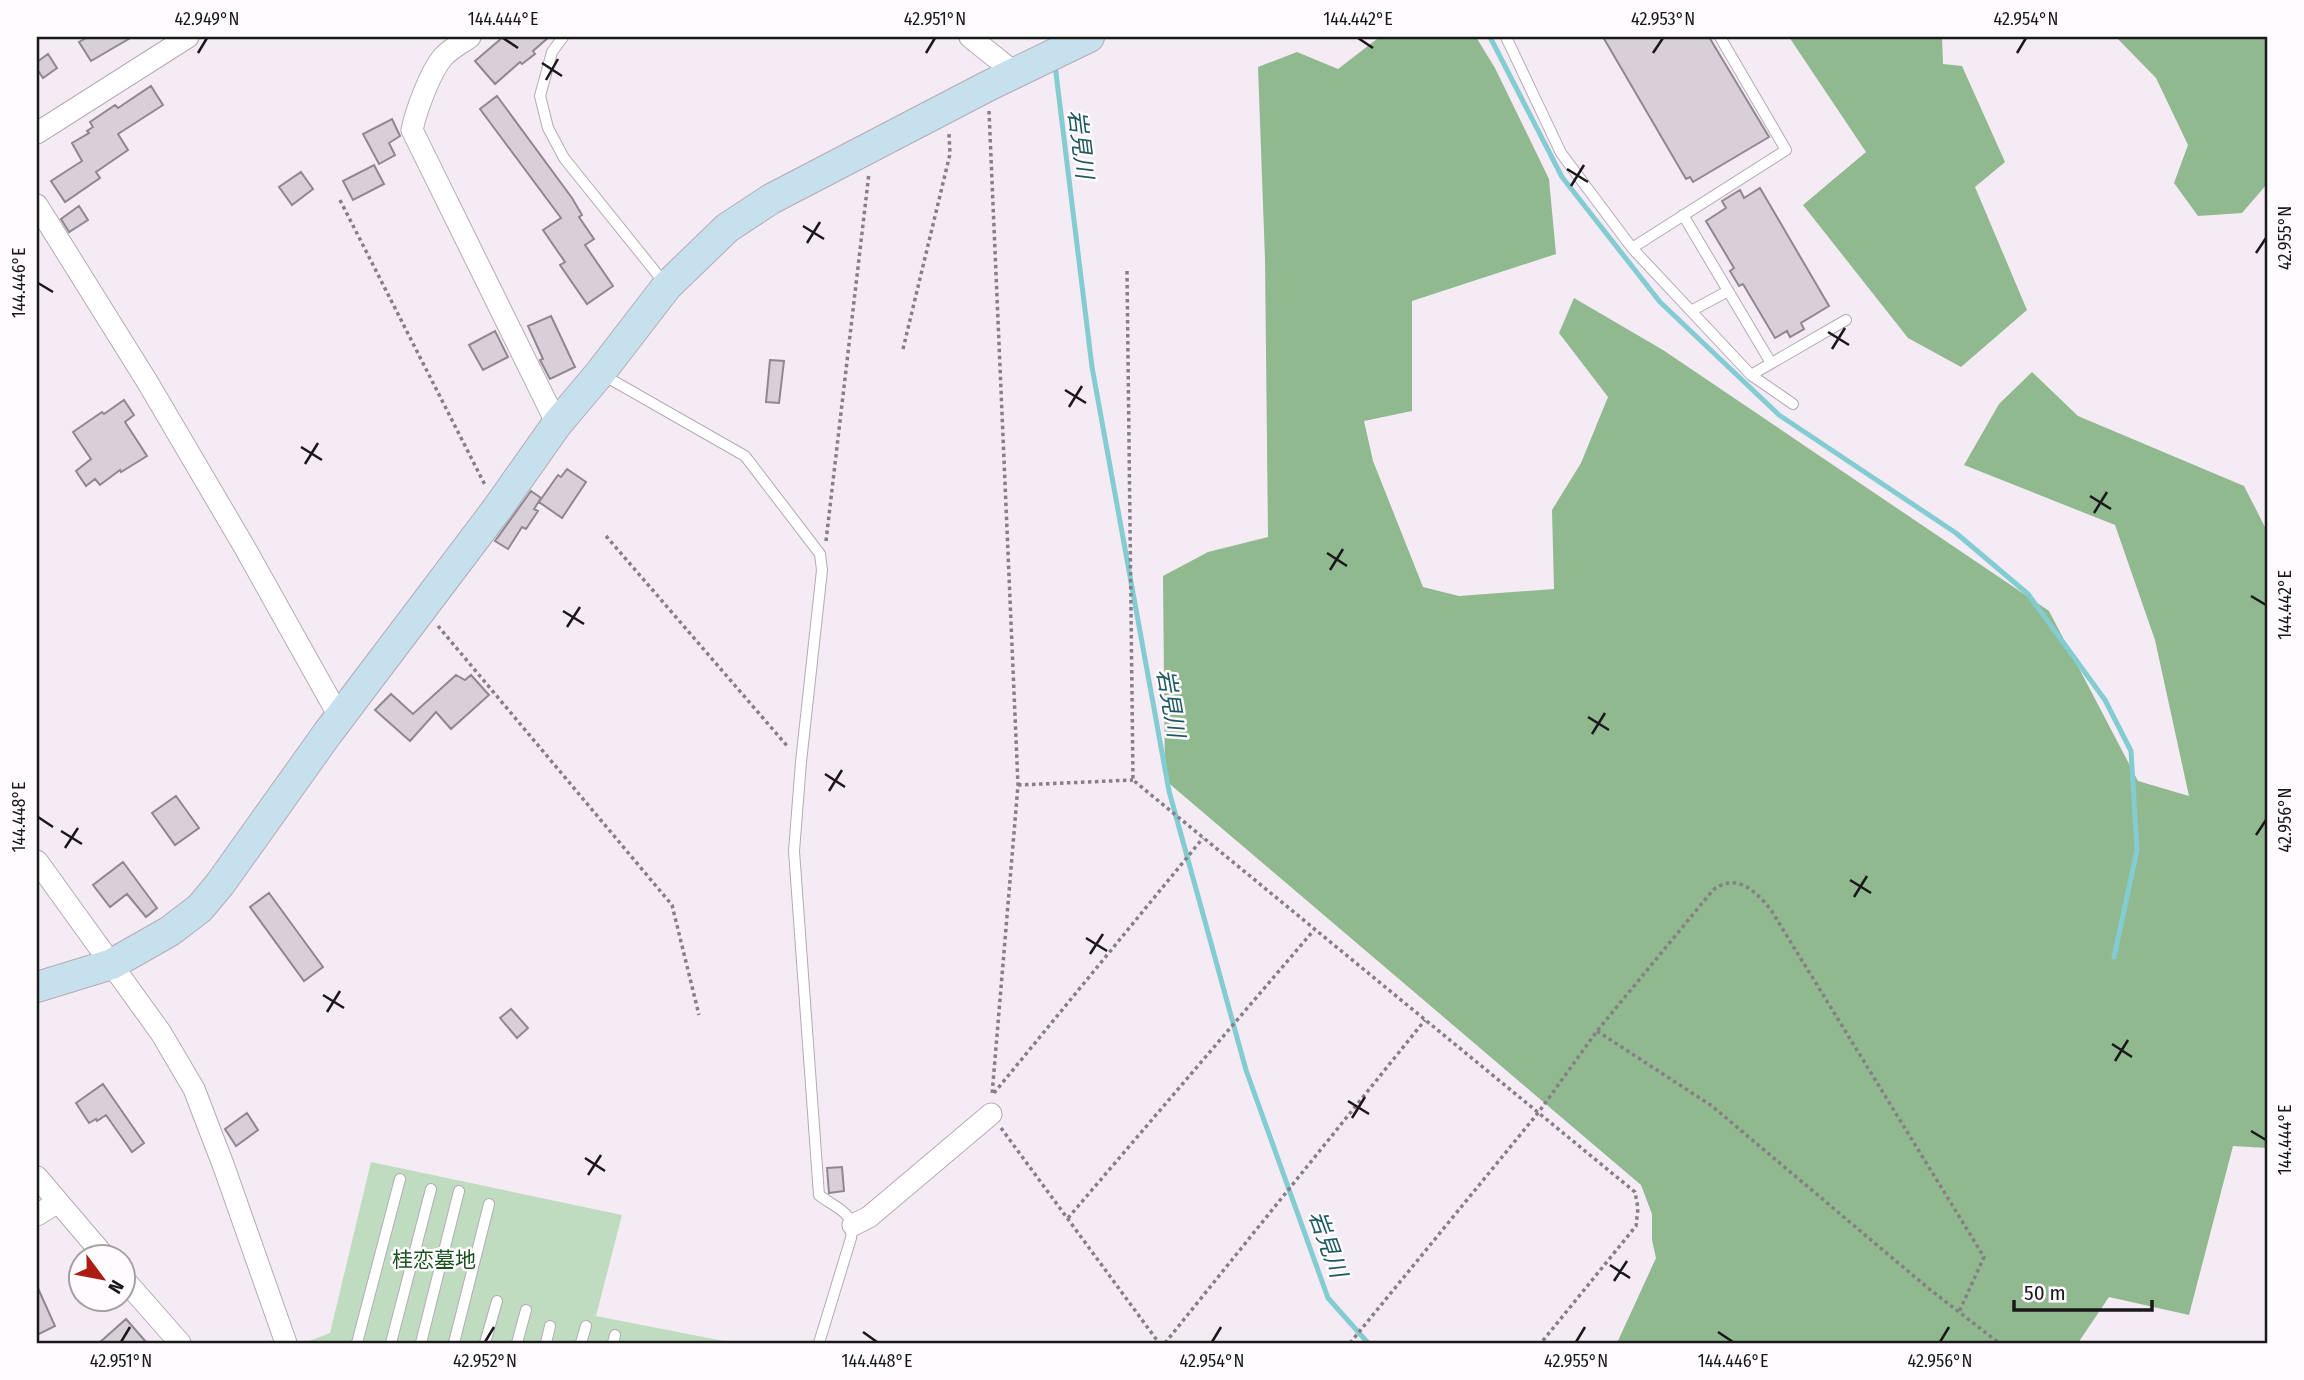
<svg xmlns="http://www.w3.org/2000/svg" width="2304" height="1380" viewBox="0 0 2304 1380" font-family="'Fira Sans Condensed','Noto Sans JP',sans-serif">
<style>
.green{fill:#c0dcc0}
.forest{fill:#90b990}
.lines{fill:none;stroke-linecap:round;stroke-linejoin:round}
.stream{stroke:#83ccd2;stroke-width:5}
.building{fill:#d9cfd8;stroke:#90878f;stroke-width:2}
.lane-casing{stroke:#b4abb4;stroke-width:12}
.street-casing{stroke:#b4abb4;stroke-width:23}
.secondary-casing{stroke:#b4abb4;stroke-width:32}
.path{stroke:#867f85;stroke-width:3.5;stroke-dasharray:3.5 3.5;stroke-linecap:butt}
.lane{stroke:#fff;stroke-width:10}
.street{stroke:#fff;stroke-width:21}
.secondary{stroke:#c7e0ed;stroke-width:30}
.ticks{fill:none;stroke:#1b181b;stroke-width:2.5}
.labels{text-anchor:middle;stroke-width:5;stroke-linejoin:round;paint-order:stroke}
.park-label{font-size:21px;fill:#18531e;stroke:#fffbfe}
.water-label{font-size:23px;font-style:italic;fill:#1c5a5f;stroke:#fffbfe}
.neatline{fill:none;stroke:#1b181b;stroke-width:2.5}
.ticks-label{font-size:18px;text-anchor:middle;fill:#1b181b}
</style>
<rect width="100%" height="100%" fill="#f5ebf4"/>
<!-- green -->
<path class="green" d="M371 1162 622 1215 596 1316 734 1343H304L330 1333Z"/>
<!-- forest -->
<path class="forest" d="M1377 37H1476L1495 68 1549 179 1556 254 1412 301V411L1364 421 1373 461 1423 587 1459 596 1554 589 1552 510 1581 463 1608 397 1559 333 1574 298 1663 350 2049 611 2138 781 2189 796 2155 640 2115 525 1964 465 1999 404 2032 372 2078 416 2244 486 2267 531V1148L2233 1146 2189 1315 2109 1297 2078 1343H1617L1656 1258 1652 1240V1214L1641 1185 1165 780 1163 576 1208 552 1268 537 1265 259 1258 67 1297 52 1338 69 1377 39Z
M1789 37H1942L1943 64 1962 66 2005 162 1975 187 2027 310 1961 367 1908 338 1803 205 1866 152Z
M2116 37H2267V184L2242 213 2198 216 2174 183 2188 145 2156 78Z"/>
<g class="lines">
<!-- stream -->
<path class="stream" d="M1490 37 1562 177 1660 302 1779 415 1956 533 2028 594 2105 700 2131 751 2137 850 2114 957
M1055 65 1092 367 1169 791 1246 1070 1328 1298 1368 1343"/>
</g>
<!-- building -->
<path class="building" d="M88 37H132L91 61 79 42Z
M503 37H549L533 51 535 54 522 64 520 62 495 84 475 61Z
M1603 37H1709L1769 137 1693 182 1690 177 1686 179Z
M48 54 57 68 43 78 37 69V62Z
M151 86 163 105 118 134 128 150 96 172 100 178 65 202 51 181 82 161 72 143 89 133 87 131 93 127 90 122 115 105 118 108Z
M497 96 572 198 582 215 579 217 594 239 585 245 613 286 587 304 560 265 565 262 543 230 561 218 480 109Z
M392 119 400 136 389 143 395 155 379 164 363 134Z
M374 165 384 184 353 200 343 181Z
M301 172 313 189 292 205 279 187Z
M1760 188 1829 306 1801 323 1804 329 1790 337 1787 331 1775 338 1743 284 1739 286 1730 271 1734 268 1706 221 1726 208 1722 201 1740 190 1744 198Z
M79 206 88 220 69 232 61 219Z
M551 316 575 367 550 379 540 360 543 359 528 326Z
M495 331 508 357 483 370 469 345Z
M770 360 784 361 779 403 766 402Z
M124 400 134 415 125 422 147 456 121 472 120 470 100 485 95 479 86 486 76 471 91 459 73 432 102 412 104 414Z
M567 469 586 482 562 518 539 502 558 475 561 477Z
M531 491 541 498 534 509 538 511 526 529 522 527 508 549 495 541Z
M456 675 465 680 471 675 489 695 451 729 436 712 410 741 375 710 391 694 413 714Z
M176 796 199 828 175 845 152 813Z
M123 862 157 908 146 917 127 894 110 907 93 885Z
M269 893 323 967 304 981 250 907Z
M511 1009 528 1028 517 1038 500 1018Z
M103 1084 144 1143 132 1152 106 1115 97 1121 96 1119 89 1123 76 1103Z
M247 1113 258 1130 236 1146 225 1129Z
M842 1167 844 1191 829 1193 827 1168Z
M37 1286 55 1326 37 1335Z
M126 1319 147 1343H99Z"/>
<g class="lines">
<defs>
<path id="lane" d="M563 37 552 52 540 96 548 128 564 158 666 285
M1506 37 1561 153 1632 248 1751 375 1793 404
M1683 215 1771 363
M1632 248 1786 150 1720 37
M1691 311 1728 291
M603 375 745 456 820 554 822 570 801 762 794 851 819 1195C838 1210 855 1211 851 1238L819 1343
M1751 375 1846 320
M357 1343 400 1179
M391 1343 431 1189
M421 1343 459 1191
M454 1343 489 1204
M485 1343 497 1301
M517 1343 526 1310
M546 1343 550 1326
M581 1343 586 1326
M613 1343 615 1335"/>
<path id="street" d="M470 37C462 43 450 49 443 57 430 72 416 111 412 130L557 424
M970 37 1015 73
M37 133 188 37
M37 205 148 383 245 548 340 718
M37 861 161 1033 194 1089 224 1167 286 1343
M37 1177 106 1258
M37 1215 58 1202
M853 1225 869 1217 991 1114
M122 1277 180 1343"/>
<path id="secondary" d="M37 987 112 964 170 931 200 908 220 884 327 734 497 509 557 424 600 373 667 286 727 228 771 199 988 86 1089 37"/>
</defs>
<!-- lane casing -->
<use href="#lane" class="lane-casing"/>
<!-- street casing -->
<use href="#street" class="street-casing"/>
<!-- secondary casing -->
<use href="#secondary" class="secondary-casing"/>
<!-- path -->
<path class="path" d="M989 111 1018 785 992 1095
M340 200 485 485
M1127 271 1133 780 1635 1192 1638 1208 1636 1226 1541 1343
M903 349 950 154 949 134
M606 536 788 747
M826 541 869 173
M438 626 672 905 699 1015
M1018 785 1133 780
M1597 1031 1712 1106 1928 1288 1999 1343
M994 1093 1203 838
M1001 1128 1159 1343
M1068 1218 1314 930
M1165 1343 1425 1020
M1350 1343 1538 1113 1597 1031 1713 890C1736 872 1756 891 1771 910L1984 1257 1959 1312"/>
<!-- lane -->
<use href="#lane" class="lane"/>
<!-- street -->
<use href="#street" class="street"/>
<!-- secondary -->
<use href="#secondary" class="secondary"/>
</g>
<!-- ticks -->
<path class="ticks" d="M503 38 518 48M1358 38 1373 48M198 53 207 38M926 53 935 38M1653 53 1663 38M2017 53 2026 38M542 63 562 76M546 80 558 59M1567 169 1588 182M1571 186 1584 165M803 226 824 239M807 243 820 222M2256 253 2266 238M38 283 53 292M1828 332 1849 345M1832 349 1845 328M1065 390 1086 403M1069 407 1082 386M301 447 322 460M305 464 318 443M2090 496 2111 509M2094 513 2107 492M1327 553 1347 566M1330 570 1343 549M2251 596 2266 605M563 611 584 624M567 627 580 607M1588 717 1609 730M1592 734 1605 713M825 774 845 787M829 791 842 770M38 817 53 827M61 831 82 844M2256 835 2266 820M65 848 78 828M1850 880 1871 893M1854 897 1867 876M1086 938 1107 951M1090 954 1103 934M323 995 344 1008M327 1012 340 991M2112 1044 2132 1057M2115 1061 2128 1040M1348 1101 1369 1114M1352 1118 1365 1097M2251 1131 2266 1140M585 1158 605 1171M588 1175 601 1155M1610 1265 1630 1278M1614 1281 1627 1261M863 1332 877 1342M1718 1332 1733 1342M121 1342 130 1327M485 1342 494 1327M1212 1342 1221 1327M1576 1342 1585 1327M1940 1342 1949 1327"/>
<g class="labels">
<!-- park labels -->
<g class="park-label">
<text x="434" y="1267">桂恋墓地</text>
</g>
<!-- water labels -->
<g class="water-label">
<text transform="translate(1081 144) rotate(83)" y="8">岩見川</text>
<text transform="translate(1171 703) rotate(80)" y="8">岩見川</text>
<text transform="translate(1328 1244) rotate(70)" y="8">岩見川</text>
</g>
</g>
<!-- border -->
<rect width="2304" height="1380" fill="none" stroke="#fffbfe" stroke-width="77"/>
<!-- north arrow -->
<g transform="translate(102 1278) rotate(122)"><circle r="33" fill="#fffbfe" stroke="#a4a0a3" stroke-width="2"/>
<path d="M0-5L12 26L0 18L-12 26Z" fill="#ad1c12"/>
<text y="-10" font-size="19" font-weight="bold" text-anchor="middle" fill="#1b181b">N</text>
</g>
<!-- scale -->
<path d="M2014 1300v10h138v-10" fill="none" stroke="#1b181b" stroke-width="3.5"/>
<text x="2024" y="1300" font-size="21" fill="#1b181b" stroke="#fffbfe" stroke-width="5" paint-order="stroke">50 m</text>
<rect x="38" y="38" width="2228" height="1304" class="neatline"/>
<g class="ticks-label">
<text x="207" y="25">42.949°N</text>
<text x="503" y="25">144.444°E</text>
<text x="935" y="25">42.951°N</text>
<text x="1358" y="25">144.442°E</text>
<text x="1663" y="25">42.953°N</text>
<text x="2026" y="25">42.954°N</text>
<text transform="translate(2285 238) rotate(-90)" y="6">42.955°N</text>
<text transform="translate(19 283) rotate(-90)" y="6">144.446°E</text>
<text transform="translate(2285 605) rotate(-90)" y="6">144.442°E</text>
<text transform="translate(19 817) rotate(-90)" y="6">144.448°E</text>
<text transform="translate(2285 820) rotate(-90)" y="6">42.956°N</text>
<text transform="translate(2285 1140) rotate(-90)" y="6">144.444°E</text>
<text x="121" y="1367">42.951°N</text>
<text x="485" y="1367">42.952°N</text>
<text x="877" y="1367">144.448°E</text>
<text x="1212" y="1367">42.954°N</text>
<text x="1576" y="1367">42.955°N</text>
<text x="1733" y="1367">144.446°E</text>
<text x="1940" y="1367">42.956°N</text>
</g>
</svg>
